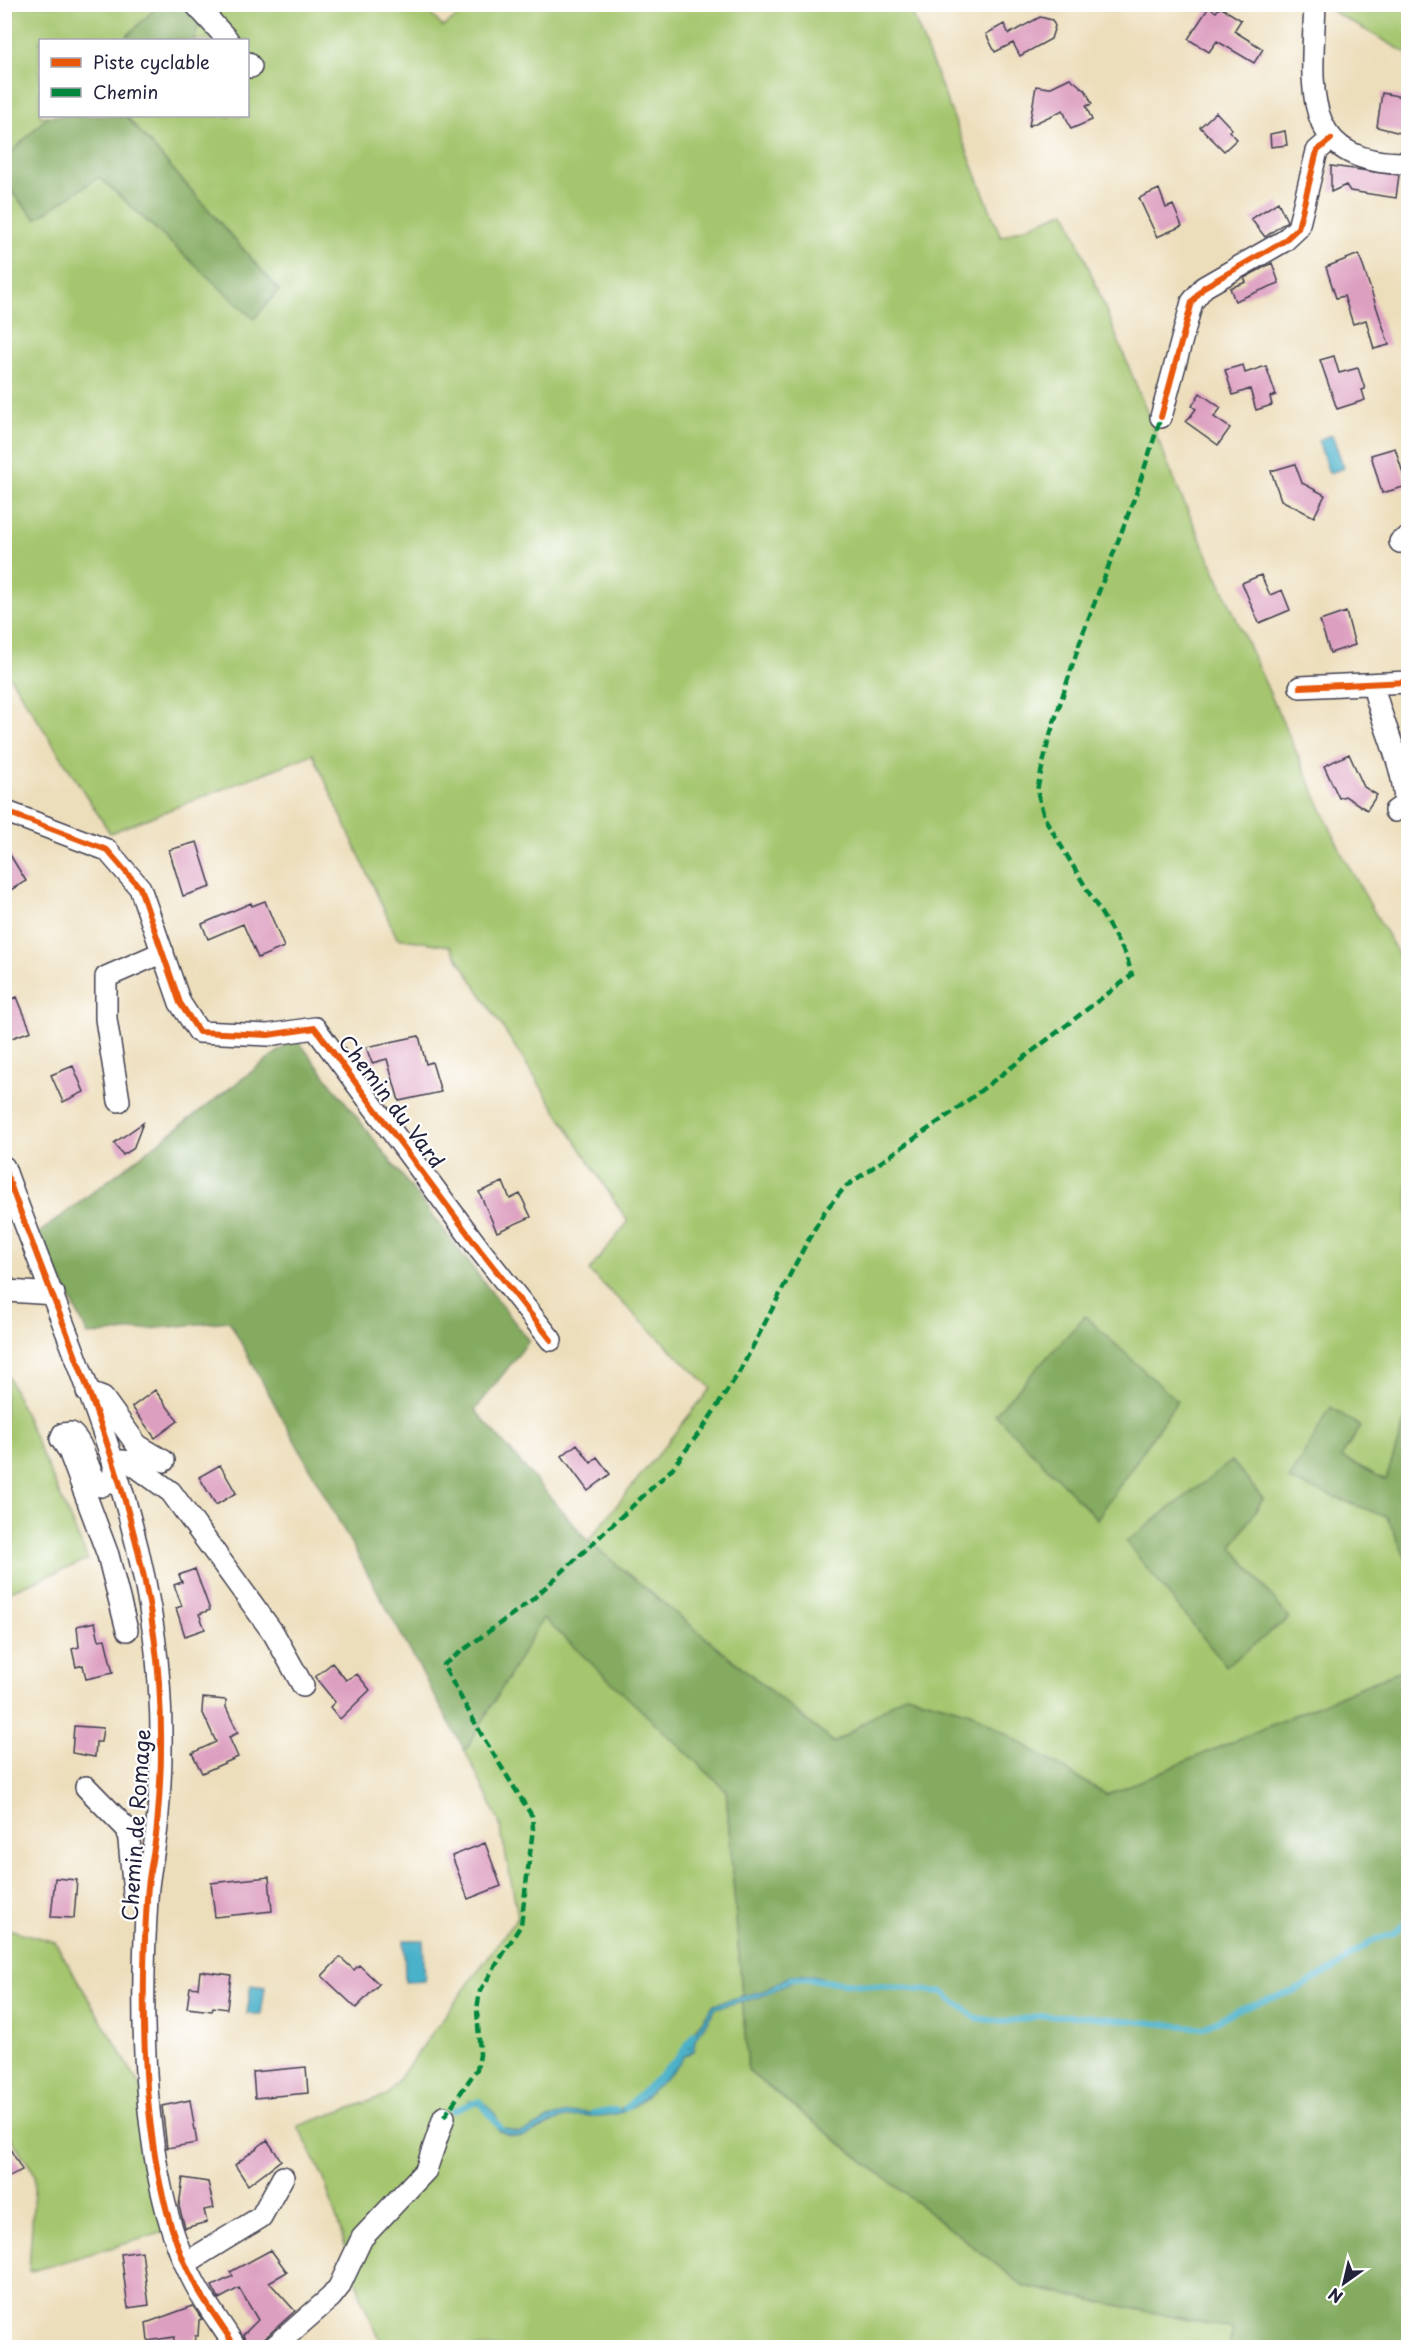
<svg xmlns="http://www.w3.org/2000/svg" width="1413" height="2352" viewBox="0 0 1413 2352" font-family="'Playpen Sans',sans-serif">
<style>
.green{fill:#a5c66e;stroke:#647454;stroke-width:1.5;fill-rule:evenodd}
.forest{fill:#84ab61;stroke:#53664e;stroke-width:1.5}
.water{fill:#4ab1c9;stroke:#366a82;stroke-width:1.5}
.lines{fill:none;stroke-linecap:round;stroke-linejoin:round}
.stream{stroke:#4ab1c9;stroke-width:6}
.building{fill:#dd9fc0}
.minor-casing{stroke:#403e4e;stroke-width:24}
.minor{stroke:#fff;stroke-width:21}
.quiet{stroke:#00873e;stroke-width:4.5;stroke-dasharray:9 4.5;stroke-linecap:butt}
.cycleway-casing{stroke:#fff;stroke-width:10}
.cycleway{stroke:#e8590c;stroke-width:6}
.labels{text-anchor:middle;stroke-width:4.5;stroke-linejoin:round;paint-order:stroke}
.street-label{font-size:21px;fill:#22223b;stroke:#fff}
</style>
<rect width="100%" height="100%" fill="#fff"/>
<filter id="ink" filterUnits="userSpaceOnUse"><feTurbulence type="fractalNoise" baseFrequency=".0167" numOctaves="2"/><feDisplacementMap in="SourceGraphic" scale="12" xChannelSelector="R" yChannelSelector="G"/><feConvolveMatrix kernelMatrix="1 2 1 2 8 2 1 2 1" color-interpolation-filters="sRGB"/></filter>
<filter id="wash" filterUnits="userSpaceOnUse"><feTurbulence type="fractalNoise" baseFrequency=".008" numOctaves="4" result="noise"/><feDisplacementMap in="SourceGraphic" scale="24" xChannelSelector="R" yChannelSelector="G"/><feGaussianBlur stdDeviation="1.35" result="paint"/><feColorMatrix in="noise" values="0 0 0 0 0 0 0 0 0 0 0 0 0 0 0 0 0 1.4 0 .05"/><feComposite in="paint" operator="in"/></filter>
<g filter="url(#wash)">
<rect width="100%" height="100%" fill="#eddebb"/>
<!-- green -->
<path class="green" d="M5 5H159L123 40H40V116H48L5 159Z
M204 5H422L443 27 473 5H909L1001 237 1066 211 1178 489 1343 856 1408 972V1410L1387 1481 1341 1457 1290 1480 1388 1517 1408 1563V1667L1107 1795 970 1712 906 1694 834 1743 588 1541 711 1388 589 1271 628 1222 450 946 397 938 313 754 110 833 5 669 4 184 36 219 99 177 254 319 279 290 126 116H248V40H194ZM1232 1461 1263 1499 1231 1547Z
M1321 5H1408V54Z
M5 1369 88 1560 5 1593H4Z
M543 1617 726 1790 748 2071 1024 2286 1233 2329 1229 2348 383 2347 363 2302 324 2179 298 2126 387 2095 518 1916 499 1821 465 1751Z
M4 1928 55 1942 141 2087 165 2232 29 2272 35 2174 5 2129Z"/>
<!-- forest -->
<path class="forest" d="M159 5H204L194 40H123Z
M48 116H126L279 290 254 319 99 177 36 219 5 184V159Z
M296 1038 529 1341 475 1410 588 1541 834 1743 906 1694 970 1712 1107 1795 1408 1667V2347H1229L1233 2329 1024 2286 748 2071 726 1790 543 1618 465 1751 229 1321 88 1335 39 1233Z
M1085 1316 1177 1401 1097 1519 995 1414Z
M1331 1407 1361 1427 1341 1457 1386 1480 1408 1410V1563L1387 1517 1289 1480Z
M1232 1461 1263 1499 1232 1547 1289 1618 1226 1666 1126 1542Z"/>
<!-- water -->
<path class="water" d="M1332 435 1344 468 1329 473 1318 440Z
M404 1940H423L425 1981 405 1982Z
M791 1975H814L825 1979 824 1981C795 1970 791 1985 767 1994 751 2001 733 2002 716 2008L695 2039 694 2050 683 2057 680 2063C668 2075 639 2106 625 2111 606 2119 586 2114 566 2118 551 2120 539 2132 524 2136 515 2138 506 2134 498 2130L492 2116 480 2105H469V2101H482L495 2114 501 2127 518 2133C532 2131 543 2120 556 2116 571 2110 587 2113 602 2113 632 2113 656 2079 677 2061L680 2053 690 2047 691 2037 714 2004 766 1990Z
M251 1985 265 1987 261 2015 247 2014Z"/>
<g class="lines">
<!-- stream -->
<path class="stream" d="M791 1978 943 1992 976 2018 1004 2022 1040 2016H1083L1204 2028 1239 2009 1294 1991 1335 1968 1371 1941 1393 1934 1408 1921
M626 2108 679 2057 694 2034
M452 2111 479 2101 500 2127
M593 2113 616 2110"/>
</g>
<g id="blocks">
<!-- building -->
<path class="building" d="M1209 7 1216 12 1220 7 1241 20 1234 31 1263 49 1254 63 1217 41 1209 52 1188 39Z
M1040 17 1052 20 1055 26 1051 39 1020 56 1013 43 995 52 986 34 1004 24 1009 34Z
M1070 78 1086 91 1092 104 1086 106 1092 120 1071 129 1063 110 1029 126 1036 86 1049 88Z
M1382 93 1408 98V135L1377 127Z
M1216 112 1232 129 1229 131 1237 139 1224 151 1200 127Z
M1285 131 1287 145 1271 147 1270 134Z
M1331 166 1399 175 1396 198 1350 191 1346 185 1331 192Z
M1159 189 1166 208 1173 205 1182 226 1157 237 1139 198Z
M1278 202 1287 221 1265 237 1251 219Z
M1359 254 1389 345 1374 349 1366 320 1353 324 1344 296 1336 298 1326 267Z
M1272 263 1279 283 1235 301 1230 288 1246 282 1244 278Z
M1334 356 1339 373 1358 368 1365 389 1362 390 1365 400 1337 409 1320 360Z
M1243 365 1245 373 1266 366 1276 395 1270 397 1272 405 1256 410 1250 389 1233 395 1225 370Z
M1200 393 1221 408 1214 417 1230 428 1218 445 1186 422 1196 409 1192 406Z
M1395 448 1407 486 1382 493 1371 455Z
M1295 464 1302 483 1325 495 1314 517 1281 500 1271 471Z
M1261 575 1270 595 1282 590 1290 610 1259 623 1242 583Z
M1346 612 1355 645 1330 653 1320 621Z
M1349 754 1364 787 1377 795 1367 810 1345 796 1339 798 1324 766Z
M197 842 211 887 183 896 169 850Z
M4 845 26 881 4 894Z
M265 901 284 947 258 958 243 924 208 939 202 924 251 903 252 906Z
M17 997 31 1031 9 1039 4 1027V1002Z
M419 1036 426 1064 432 1062 441 1092 399 1101 387 1059 372 1063 366 1047Z
M73 1066 84 1092 63 1102 51 1075Z
M143 1123 133 1149 123 1155 114 1143Z
M503 1182 510 1199 520 1194 531 1217 497 1232 479 1192Z
M155 1390 178 1421 155 1438 132 1407Z
M577 1444 591 1463 597 1457 610 1474 588 1491 562 1456Z
M220 1465 236 1493 216 1505 199 1477Z
M195 1569 210 1610 199 1614 205 1629 185 1636 176 1608 182 1606 174 1585 182 1582 179 1575Z
M95 1622 99 1640 105 1639 113 1673 86 1679 83 1665 76 1667 72 1649 79 1647 77 1626Z
M332 1663 346 1680 357 1674 370 1690 340 1719 330 1707 335 1702 315 1677Z
M203 1698 226 1700V1707L238 1733 229 1737 238 1757 202 1773 192 1753 216 1742 202 1711Z
M74 1726 103 1728 101 1742H96L95 1757 72 1753Z
M485 1843 501 1886 468 1899 452 1856Z
M269 1877 272 1911 215 1917 211 1883Z
M55 1878 77 1880 74 1918 51 1917Z
M340 1957 354 1970 359 1965 379 1984 356 2008 322 1976Z
M200 1971 231 1975 227 2009 213 2007 212 2011 187 2008 190 1987 198 1988Z
M306 2067 308 2093 255 2098 253 2072Z
M190 2100 197 2143 167 2148 162 2106Z
M4 2138 22 2170 4 2179Z
M267 2140 281 2160 248 2185 235 2165Z
M183 2178 208 2182 214 2208 204 2210 207 2222 185 2228 179 2206Z
M271 2250 287 2272 269 2282 295 2311 265 2338 261 2348H249L243 2335 258 2320 239 2288 219 2299 212 2286 233 2276 230 2272Z
M142 2251 149 2305 128 2308 121 2254Z
M193 2306 202 2319 199 2320 198 2336H195L194 2348H173L174 2337 148 2341 146 2323Z"/>
</g>
</g>
<g filter="url(#ink)">
<use href="#blocks" fill-opacity="0" stroke="#403e4e" stroke-width="1.5"/>
<g class="lines">
<defs>
<path id="minor" d="M195 4 228 40
M1315 4C1312 87 1298 165 1408 163
M248 63 251 67
M1161 417 1192 302 1204 287 1284 241 1298 228 1317 151 1331 139
M1400 542 1408 538
M1373 684C1381 724 1404 762 1405 804L1395 811
M1300 687 1408 682
M4 811 107 850 140 888 180 1003 199 1032 268 1035 315 1028 480 1250 551 1340
M119 1101 106 1019V977L163 952
M4 1167C58 1320 132 1472 154 1635 163 1699 163 1762 157 1826 155 1850 148 1874 147 1899 140 2010 140 2180 193 2280 205 2304 222 2325 236 2348
M4 1285 8 1291 54 1294
M87 1392 103 1398 137 1445 164 1461
M127 1630 108 1555 69 1451 61 1439 63 1434 71 1433C87 1446 85 1472 101 1486L113 1481 114 1468 122 1461 130 1462 171 1492 274 1634 303 1686
M86 1787 128 1830 134 1893 147 1896
M186 2263 261 2217 283 2177
M273 2348 331 2297 339 2287 362 2238 426 2170 444 2117"/>
</defs>
<!-- minor casing -->
<use href="#minor" class="minor-casing"/>
<!-- minor -->
<use href="#minor" class="minor"/>
<!-- quiet -->
<path class="quiet" d="M444 2117 477 2069 480 2055 477 2009 480 1991 521 1925 533 1829 532 1816 484 1739 443 1665 533 1599 671 1470 705 1425 740 1371 807 1242 825 1211 845 1187 954 1111 1132 975 1126 955 1044 817 1037 790 1049 738 1082 636 1137 491 1161 417"/>
<defs>
<path id="cycleway" d="M1161 417 1192 302 1204 287 1284 241 1298 228 1317 151 1331 139
M1300 687 1408 682
M4 811 107 850 140 888 180 1003 199 1032 268 1035 315 1028 480 1250 551 1340
M4 1167C58 1320 132 1472 154 1635 163 1699 163 1762 157 1826 155 1850 148 1874 147 1899 140 2010 140 2180 193 2280 205 2304 222 2325 236 2348"/>
</defs>
<!-- cycleway casing -->
<use href="#cycleway" class="cycleway-casing"/>
<!-- cycleway -->
<use href="#cycleway" class="cycleway"/>
</g>
</g>
<g class="labels">
<!-- street labels -->
<g class="street-label">
<text transform="translate(391 1102) rotate(53)" y="7">Chemin du Vard</text>
<text transform="translate(137 1825) rotate(-86)" y="7">Chemin de Romage</text>
</g>
</g>
<!-- margin -->
<rect width="1413" height="2352" fill="none" stroke="#fff" stroke-width="24"/>
<!-- legend -->
<rect x="39" y="39" width="210" height="78" fill="#ffffff" stroke="#a7a7b1" stroke-width="1.5"/>
<rect x="51" y="58" width="30" height="9" fill="#e8590c" stroke="#a7a7b1" stroke-width="1.5"/>
<text x="93" y="69" font-size="18" fill="#22223b">Piste cyclable</text>
<rect x="51" y="88" width="30" height="9" fill="#00873e" stroke="#a7a7b1" stroke-width="1.5"/>
<text x="93" y="99" font-size="18" fill="#22223b">Chemin</text>
<!-- north arrow -->
<g transform="translate(1344 2283) rotate(214)" stroke="#ffffff" stroke-width="4.5" paint-order="stroke">
<path d="M0-4.5L10 22L0 15L-10 22Z" fill="#22223b"/>
<text y="-9" font-size="16" font-weight="bold" text-anchor="middle" fill="#22223b">N</text>
</g>
</svg>
